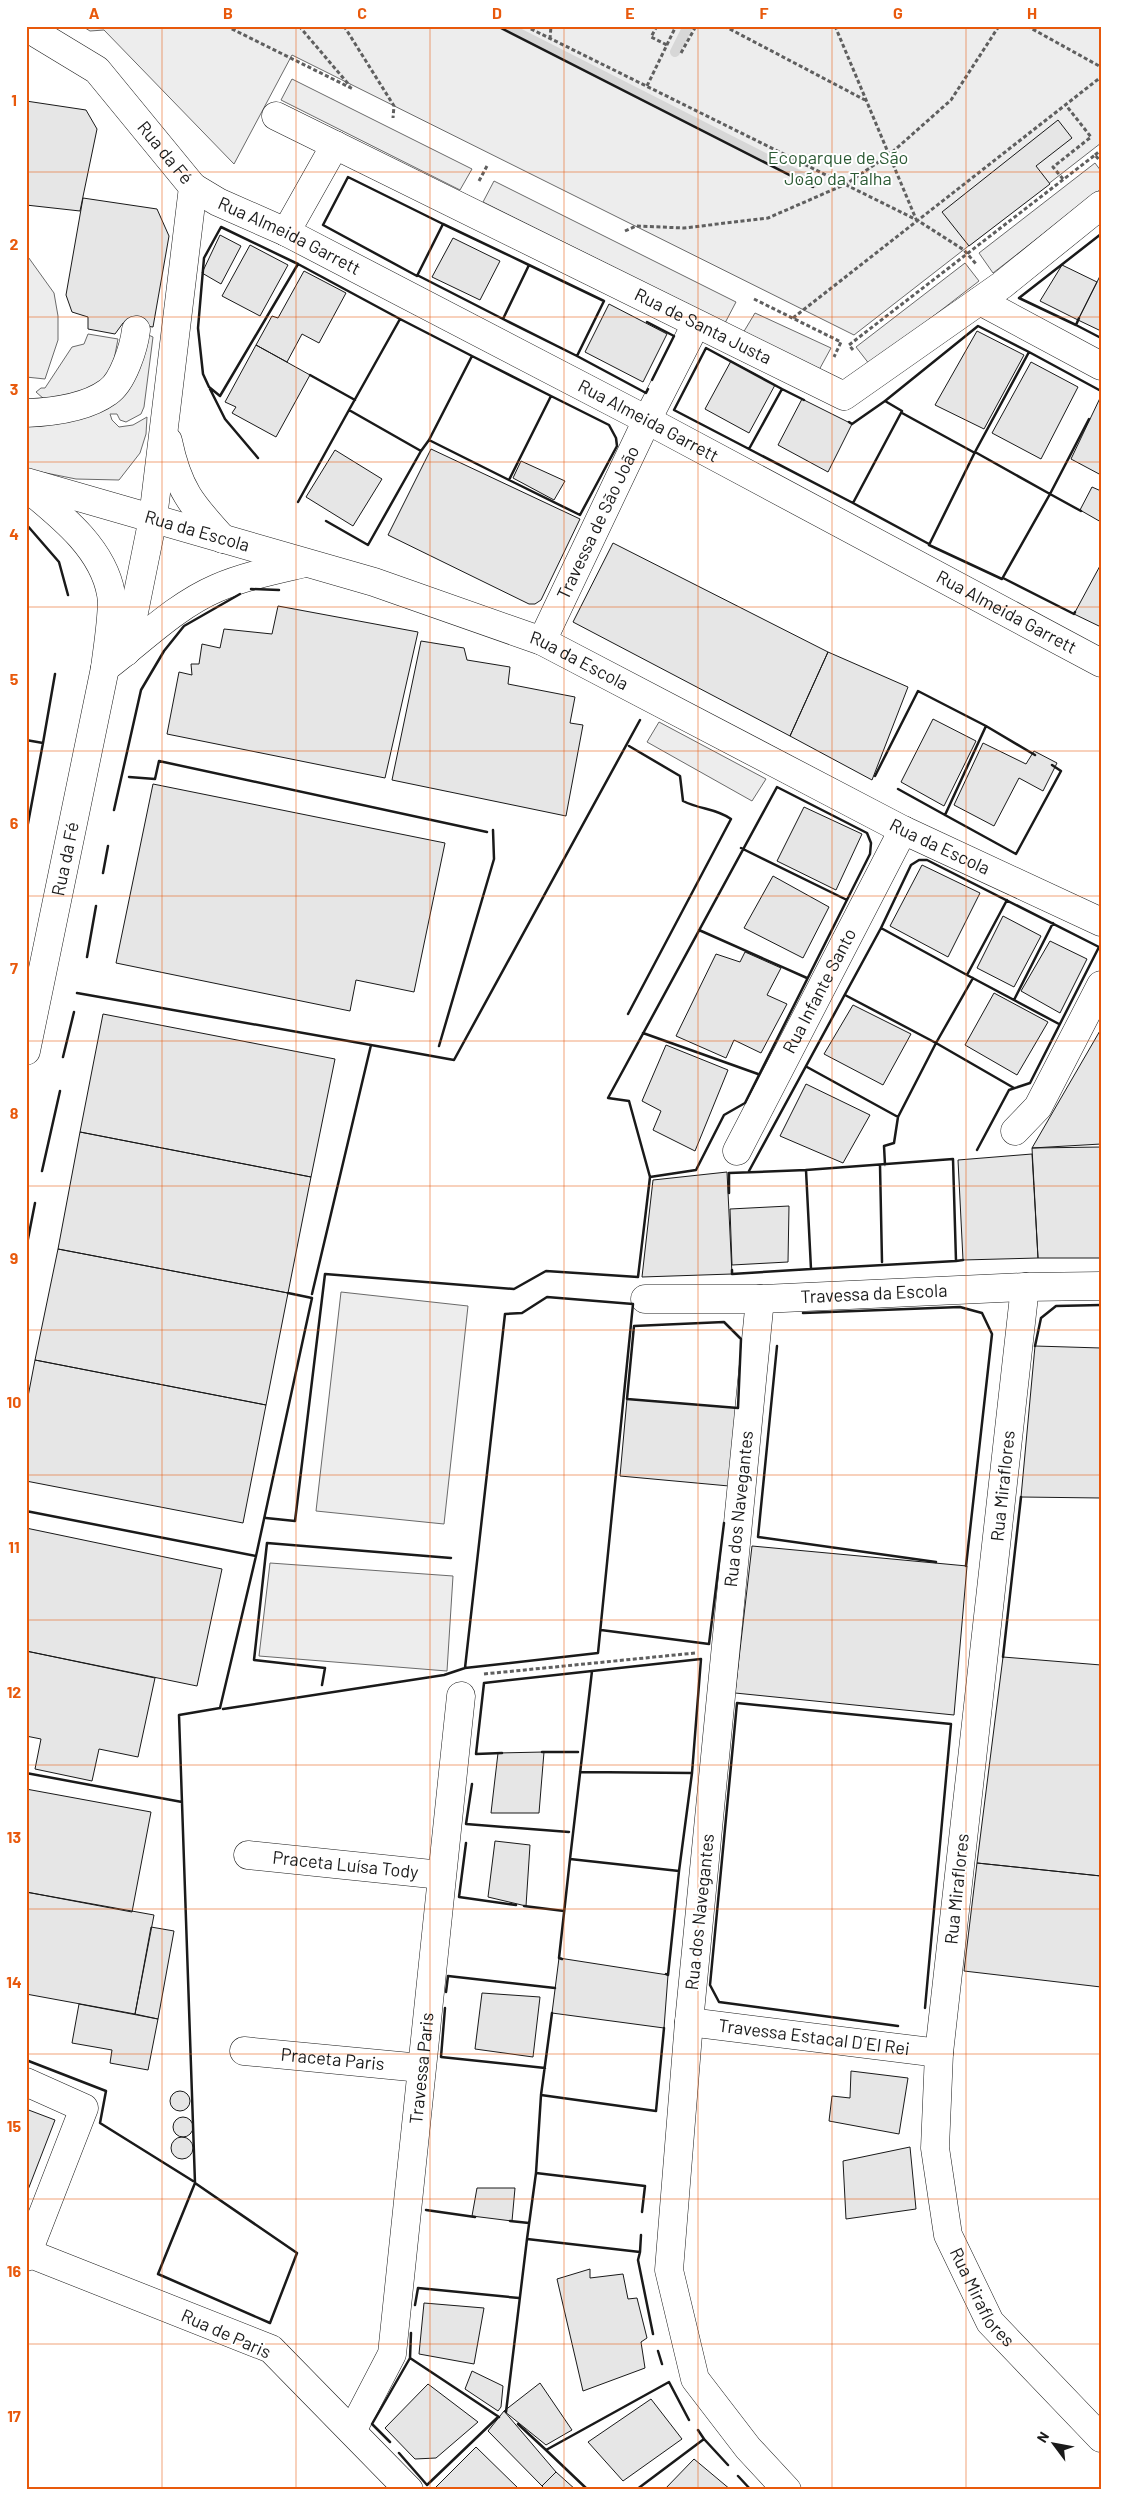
<svg xmlns="http://www.w3.org/2000/svg" width="1127" height="2516" viewBox="0 0 1127 2516" font-family="Barlow,sans-serif">
<style>
.built{fill:#ededed;stroke:#6a6a6a}
.lines{fill:none;stroke-linecap:round;stroke-linejoin:round}
.stream{stroke:#d7d7d7;stroke-width:10}
.building{fill:#e6e6e6;stroke:#1a1a1a}
.minor-casing{stroke:#1a1a1a;stroke-width:29}
.path{stroke:#5f5f5f;stroke-width:3;stroke-dasharray:4 2.5;stroke-linecap:butt}
.minor{stroke:#fff;stroke-width:28}
.wall{stroke:#1a1a1a;stroke-width:2.5}
.grid{fill:none;stroke:#e8590c;stroke-width:1;stroke-opacity:0.55}
.labels{text-anchor:middle;stroke-width:4;stroke-linejoin:round;paint-order:stroke}
.street-label{font-size:18px;fill:#1a1a1a;stroke:#fff}
.park-label{font-size:18px;fill:#2b5a34;stroke:#fff}
.neatline{fill:none;stroke:#e8590c;stroke-width:2}
.grid-label{font-size:16px;text-anchor:middle;font-weight:bold;fill:#e8590c}
</style>
<rect width="100%" height="100%" fill="#fff"/>
<!-- built -->
<path class="built" d="M82 26H1101V143L854 335 292 55 234 164 104 30 90 31Z
M292 79 472 169 460 190 281 100Z
M1095 163 1101 171V189L993 273 979 253Z
M494 181 736 302 725 323 483 202Z
M26 254 54 293 58 316V340L45 379 26 377Z
M965 263 979 281 870 365 856 347Z
M755 313 831 348 819 370 743 333Z
M144 333 153 337 144 407 141 414 126 422 120 420 117 414H110L112 420 119 427 133 425 147 417 146 434 140 453 119 480 76 479 26 469V424L128 391 137 375Z
M88 334 118 339 112 370 100 384 86 392 44 399 36 392 41 388H45L72 347 84 344Z
M659 722 766 779 752 801 647 742Z
M341 1292 468 1306 444 1524 316 1511Z
M270 1563 453 1576 447 1671 259 1656Z"/>
<g class="lines">
<!-- stream -->
<path class="stream" d="M505 26 814 183
M675 52 688 26"/>
</g>
<!-- building -->
<path class="building" d="M26 101 86 110 97 129 80 211 26 205Z
M1058 120 1072 138 1036 166 1050 184 969 246 942 212Z
M83 198 157 209 169 236 153 327 123 323 115 334 88 329V317L72 312 66 295Z
M220 235 241 246 221 284 202 273Z
M453 238 500 261 480 300 432 277Z
M250 245 288 265 260 316 222 296Z
M1062 265 1097 282 1078 320 1040 301Z
M304 271 346 293 319 343 302 334 287 362 256 345 272 316 278 318Z
M1101 274V331L1078 320Z
M609 304 667 334 643 382 585 352Z
M977 331 1024 355 984 429 935 405Z
M256 345 310 375 276 437 232 413 236 407 225 402Z
M731 361 775 385 749 433 705 409Z
M1031 362 1078 387 1041 459 992 433Z
M1101 396V475L1071 459Z
M802 399 852 424 828 472 778 445Z
M431 449 580 519 541 600 535 604H529L388 535Z
M335 450 382 479 353 526 306 497Z
M521 461 565 481 554 500 513 478Z
M1092 487 1101 491V522L1080 510Z
M613 543 828 652 790 736 573 622Z
M1101 564V627L1074 614Z
M278 606 418 632 385 778 167 734 179 672 192 675 191 664H199L202 644 220 648 224 629 272 634Z
M421 641 464 648 467 660 510 667 508 684 575 697 570 723 583 725 566 816 392 780Z
M828 652 908 687 872 780 790 736Z
M933 719 976 741 944 806 901 782Z
M983 743 1026 764 1034 751 1057 763 1043 791 1019 778 994 826 954 805Z
M153 784 445 843 414 992 356 980 350 1011 116 963Z
M804 807 862 834 836 890 777 861Z
M922 865 980 893 948 957 890 926Z
M773 876 829 907 803 958 744 928Z
M1003 916 1041 936 1014 987 977 968Z
M1050 941 1087 959 1060 1013 1021 991Z
M745 952 781 968 767 995 787 1004 761 1053 734 1040 726 1058 676 1036 716 954 740 962Z
M994 993 1048 1022 1017 1075 965 1045Z
M853 1005 911 1034 883 1085 824 1054Z
M103 1014 335 1059 311 1177 80 1132Z
M1101 1029V1144L1032 1148Z
M666 1045 728 1070 695 1151 653 1130 661 1111 642 1101Z
M806 1084 870 1115 843 1163 780 1136Z
M80 1132 311 1177 288 1293 58 1249Z
M1101 1147V1258H1038L1032 1148Z
M1032 1154 1038 1258 963 1260 958 1160Z
M727 1172 732 1274 642 1277 653 1180Z
M789 1206 788 1262 732 1265 730 1209Z
M58 1249 288 1293 266 1405 35 1360Z
M1035 1346 1101 1348V1498L1021 1497Z
M35 1360 266 1405 243 1523 26 1481V1407Z
M627 1399 738 1408 729 1486 620 1476Z
M26 1528 222 1569 197 1686 26 1651Z
M752 1546 967 1566 954 1715 735 1693Z
M26 1651 155 1678 138 1757 99 1749 92 1781 35 1769 41 1739 26 1736Z
M1003 1657 1101 1665V1876L977 1863Z
M544 1752 539 1813H491L498 1753Z
M26 1789 151 1812 132 1912 26 1892Z
M495 1841 530 1845 526 1906 488 1897Z
M977 1863 1101 1876V1987L964 1971Z
M26 1892 154 1915 135 2014 26 1994Z
M151 1927 174 1931 158 2019 135 2014Z
M559 1958 668 1975 664 2028 552 2013Z
M482 1993 540 1997 533 2057 475 2049Z
M79 2004 158 2019 148 2070 110 2063 112 2050 72 2043Z
M851 2071 908 2078 899 2134 829 2121 832 2096 850 2098Z
M170 2101a10 10 0 1 1 20 0a10 10 0 1 1-20 0Z
M26 2109 55 2120 26 2195Z
M173 2127a10 10 0 1 1 20 0a10 10 0 1 1-20 0Z
M171 2148a11 11 0 1 1 22 0a11 11 0 1 1-22 0Z
M910 2147 916 2209 846 2219 843 2161Z
M477 2188H515L512 2221 472 2216Z
M590 2269V2278L623 2274 628 2299 637 2298 647 2338 641 2342 645 2368 583 2391 557 2279Z
M424 2303 484 2308 474 2364 419 2354Z
M472 2371 503 2386 501 2407 498 2411 465 2389Z
M540 2383 572 2430 546 2445 504 2411Z
M428 2384 478 2422 436 2458 415 2459 385 2428Z
M651 2399 682 2439 623 2481 588 2442Z
M504 2411 556 2472 542 2486 488 2431Z
M476 2447 520 2490H433Z
M694 2459 731 2490H664Z
M556 2472 576 2490H546L542 2486Z"/>
<g class="lines">
<defs>
<g id="minor">
<path id="s1" d="M26 27 97 70 193 187 153 518 126 652"/>
<path id="s2" d="M276 116 844 396 1002 285 1101 205"/>
<path id="s3" d="M193 187 218 202 286 232 647 420 1101 663"/>
<path d="M286 232 335 145"/>
<path d="M980 301 1101 366"/>
<path d="M26 413C53 412 86 408 108 392 123 382 134 347 136 330"/>
<path d="M168 441C178 489 191 504 223 539"/>
<path id="s4" d="M26 482 374 582 542 641 903 830 1101 922"/>
<path d="M26 487C60 515 103 548 111 594 114 609 107 651 105 668 141 641 175 606 217 588 245 576 275 570 305 563"/>
<path id="s5" d="M542 641 647 420 696 324"/>
<path id="s6" d="M26 1051 105 668"/>
<path d="M1015 1131 1038 1107 1101 985"/>
<path id="s7" d="M737 1151 903 830"/>
<path id="s8" d="M1025 1287 939 2053 935 2148 948 2235 990 2322 1101 2438"/>
<path id="s9" d="M645 1299H760L1025 1287 1101 1286"/>
<path d="M760 1299 689 2022 669 2270 695 2379 748 2448 787 2490"/>
<path id="s10" d="M248 1855 441 1875"/>
<path id="s11" d="M689 2022 939 2053"/>
<path id="s12" d="M244 2051 421 2068"/>
<path d="M26 2082 84 2108 26 2257"/>
<path d="M28 2253 271 2349 409 2490"/>
<path id="s13" d="M352 2431 392 2354 461 1696"/>
</g>
</defs>
<!-- minor casing -->
<use href="#minor" class="minor-casing"/>
<!-- path -->
<path class="path" d="M226 26 353 89
M299 26 350 86
M344 26 394 106 393 118
M525 26 917 220 964 250 976 264
M657 26 651 37 667 45
M724 26 865 100
M835 26 916 219
M1027 26 1101 67
M550 39 551 26
M681 53 696 26
M647 86 676 26
M1095 155 1101 150
M1063 179 1053 167 1091 137 1065 104
M479 181 488 164
M625 231 636 226 684 228 768 218 846 184 889 155 951 100 999 26
M754 299 841 342 834 357
M793 318 1101 77
M853 350 849 345 1095 155 1101 162
M484 1674 695 1653"/>
<!-- minor -->
<use href="#minor" class="minor"/>
<!-- wall -->
<path class="wall" d="M497 26 813 187
M348 177 443 224 417 276 323 225Z
M221 227 298 264 220 396 209 387 203 374 198 328 204 258Z
M298 264 400 319
M417 275 503 319 529 265 443 224
M1079 318 1076 325 1019 298 1101 234
M503 319 577 356 604 301 529 265
M647 322 674 336 652 380
M1076 325 1101 338
M706 348 782 389 749 449 674 410Z
M1029 352 1101 391
M577 356 646 393 648 389
M310 375 355 400
M210 389 225 419 258 458
M782 389 804 400
M551 396 609 425 616 438 617 446 580 515 509 480Z
M885 401 978 326 1029 352 975 452 1050 494 1089 419
M349 410 400 319 472 356
M902 413 975 453
M749 449 853 503 902 411 885 401 852 424 849 422
M975 452 1050 494 1002 579 929 545Z
M509 480 429 440 472 356 551 396
M1049 496 1050 494 1081 511
M298 502 349 410 421 451 429 440
M853 503 929 544
M326 521 368 545 421 451
M26 524 59 562 68 595
M1003 578 1074 614 1075 612
M251 589 279 590
M986 726 1035 755
M26 740 43 743 26 834
M43 743 55 674
M875 776 918 691 986 726 945 815 898 789
M129 777 155 779 159 761 487 832
M114 810 141 690 164 651 184 626 240 594
M945 815 1016 854 1061 771 1052 765
M741 848 847 900
M103 873 108 846
M699 930 807 978
M87 957 96 906
M967 975 1059 1024
M973 978 936 1043 1014 1088
M77 993 371 1045
M845 995 936 1043 898 1117 894 1143 884 1146 885 1165
M1014 1000 1053 923
M628 1014 731 819C715 808 701 810 683 801L680 776 629 746
M643 1033 758 1074
M439 1046 494 859 493 830
M63 1057 74 1012
M807 1067 898 1117
M977 1150 1009 1090 1030 1083 1099 947 927 860H919L911 865 881 928 967 975 1007 900
M880 1165 882 1262
M42 1171 60 1091
M749 1171 881 928
M729 1193V1173L806 1170
M26 1249 35 1203
M956 1261 953 1159 806 1170 811 1269 956 1261 963 1260
M732 1270V1274L811 1269
M312 1294 371 1045 454 1060 640 720
M803 1313 960 1307 982 1313 992 1334 966 1566
M724 1322 741 1339 738 1408 627 1399 634 1326Z
M777 1346 758 1537 936 1562
M1035 1346 1041 1318 1056 1306 1101 1305
M26 1511 256 1556 220 1708 179 1715 195 2183
M266 1518 295 1521 325 1274 514 1289 546 1271 638 1277 650 1177 629 1101 608 1098 777 787 867 833 871 843 870 854 745 1103 724 1115 696 1170 650 1177
M256 1556 312 1298 288 1293
M601 1630 709 1644 724 1523
M1003 1657 1021 1497
M322 1685 325 1668 254 1660 267 1543 451 1558
M223 1709 444 1675 465 1668 505 1314 522 1313 547 1297 633 1304 598 1653 465 1668
M542 1752H578
M502 1753 476 1754 484 1683 592 1671
M580 1772 692 1773 701 1659 592 1671 570 1859 679 1871 692 1773
M26 1773 182 1802
M472 1784 466 1824 569 1832
M466 1843 459 1897 516 1905
M524 1906 564 1911
M562 1959 559 1958 570 1859
M666 1974 668 1975 679 1871
M446 1992 448 1976 555 1988
M445 2008 441 2057 545 2068
M552 2013 541 2095 656 2111 664 2028
M898 2026 719 2002 710 1985 737 1703 951 1724 925 2008
M26 2060 106 2091 100 2123 193 2181
M541 2095 536 2173 645 2186 642 2212
M536 2173 527 2239 640 2252 641 2235
M195 2183 297 2253 270 2323 158 2274Z
M426 2210 475 2217
M510 2221 529 2223
M640 2252 638 2260 653 2334
M415 2305 418 2288 519 2298
M658 2351 662 2364
M410 2358 411 2333
M506 2412 527 2239
M518 2424 546 2450 669 2382 689 2420
M704 2439 728 2465
M390 2442 372 2424 410 2358 499 2417
M546 2450 588 2490
M399 2453 427 2485 497 2418
M738 2476 751 2490
M636 2490 704 2439 698 2430"/>
</g>
<!-- grid -->
<path class="grid" d="M162 26V2490M296 26V2490M430 26V2490M564 26V2490M698 26V2490M832 26V2490M966 26V2490M26 172H1101M26 317H1101M26 462H1101M26 607H1101M26 751H1101M26 896H1101M26 1041H1101M26 1186H1101M26 1330H1101M26 1475H1101M26 1620H1101M26 1765H1101M26 1909H1101M26 2054H1101M26 2199H1101M26 2344H1101"/>
<g class="labels">
<!-- street labels -->
<g class="street-label">
<text dy="6" stroke="none"><textPath href="#s1" startOffset="190">Rua da Fé</textPath></text>
<text dy="6" stroke="none"><textPath href="#s3" startOffset="108">Rua Almeida Garrett</textPath></text>
<text dy="6" stroke="none"><textPath href="#s2" startOffset="476">Rua de Santa Justa</textPath></text>
<text dy="6" stroke="none"><textPath href="#s3" startOffset="512">Rua Almeida Garrett</textPath></text>
<text dy="6" stroke="none"><textPath href="#s5" startOffset="131">Travessa de São João</textPath></text>
<text dy="6" stroke="none"><textPath href="#s4" startOffset="178">Rua da Escola</textPath></text>
<text dy="6" stroke="none"><textPath href="#s3" startOffset="918">Rua Almeida Garrett</textPath></text>
<text dy="6" stroke="none"><textPath href="#s4" startOffset="582">Rua da Escola</textPath></text>
<text dy="6" stroke="none"><textPath href="#s4" startOffset="988">Rua da Escola</textPath></text>
<text dy="6" stroke="none"><textPath href="#s6" startOffset="196">Rua da Fé</textPath></text>
<text dy="6" stroke="none"><textPath href="#s7" startOffset="180">Rua Infante Santo</textPath></text>
<text dy="6" stroke="none"><textPath href="#s9" startOffset="229">Travessa da Escola</textPath></text>
<text transform="translate(1003 1486) rotate(-84)" y="6">Rua Miraflores</text>
<text transform="translate(739 1509) rotate(-84)" y="6">Rua dos Navegantes</text>
<text dy="6" stroke="none"><textPath href="#s10" startOffset="98">Praceta Luísa Tody</textPath></text>
<text transform="translate(957 1889) rotate(-84)" y="6">Rua Miraflores</text>
<text transform="translate(700 1912) rotate(-84)" y="6">Rua dos Navegantes</text>
<text dy="6" stroke="none"><textPath href="#s11" startOffset="126">Travessa Estacal D´El Rei</textPath></text>
<text dy="6" stroke="none"><textPath href="#s12" startOffset="89">Praceta Paris</textPath></text>
<text dy="6" stroke="none"><textPath href="#s13" startOffset="374">Travessa Paris</textPath></text>
<text dy="6" stroke="none"><textPath href="#s8" startOffset="1025">Rua Miraflores</textPath></text>
<text transform="translate(226 2334) rotate(24)" y="6">Rua de Paris</text>
</g>
<!-- park labels -->
<g class="park-label">
<text x="838" y="164">Ecoparque de São<tspan x="838" dy="21">João da Talha</tspan></text>
</g>
</g>
<!-- border -->
<rect width="1127" height="2516" fill="none" stroke="#ffffff" stroke-width="55"/>
<!-- north arrow -->
<g transform="translate(1054 2444) rotate(302)" stroke="#ffffff" stroke-width="4" paint-order="stroke">
<path d="M0-4L9 19L0 12L-9 19Z" fill="#1a1a1a"/>
<text y="-8" font-size="14" font-weight="bold" text-anchor="middle" fill="#1a1a1a">N</text>
</g>
<rect x="28" y="28" width="1072" height="2460" class="neatline"/>
<g class="grid-label">
<text x="94" y="19">A</text>
<text x="228" y="19">B</text>
<text x="362" y="19">C</text>
<text x="497" y="19">D</text>
<text x="630" y="19">E</text>
<text x="764" y="19">F</text>
<text x="898" y="19">G</text>
<text x="1032" y="19">H</text>
<text x="14" y="106">1</text>
<text x="14" y="250">2</text>
<text x="14" y="395">3</text>
<text x="14" y="540">4</text>
<text x="14" y="685">5</text>
<text x="14" y="829">6</text>
<text x="14" y="974">7</text>
<text x="14" y="1119">8</text>
<text x="14" y="1264">9</text>
<text x="14" y="1408">10</text>
<text x="14" y="1553">11</text>
<text x="14" y="1698">12</text>
<text x="14" y="1843">13</text>
<text x="14" y="1988">14</text>
<text x="14" y="2132">15</text>
<text x="14" y="2277">16</text>
<text x="14" y="2422">17</text>
</g>
</svg>
